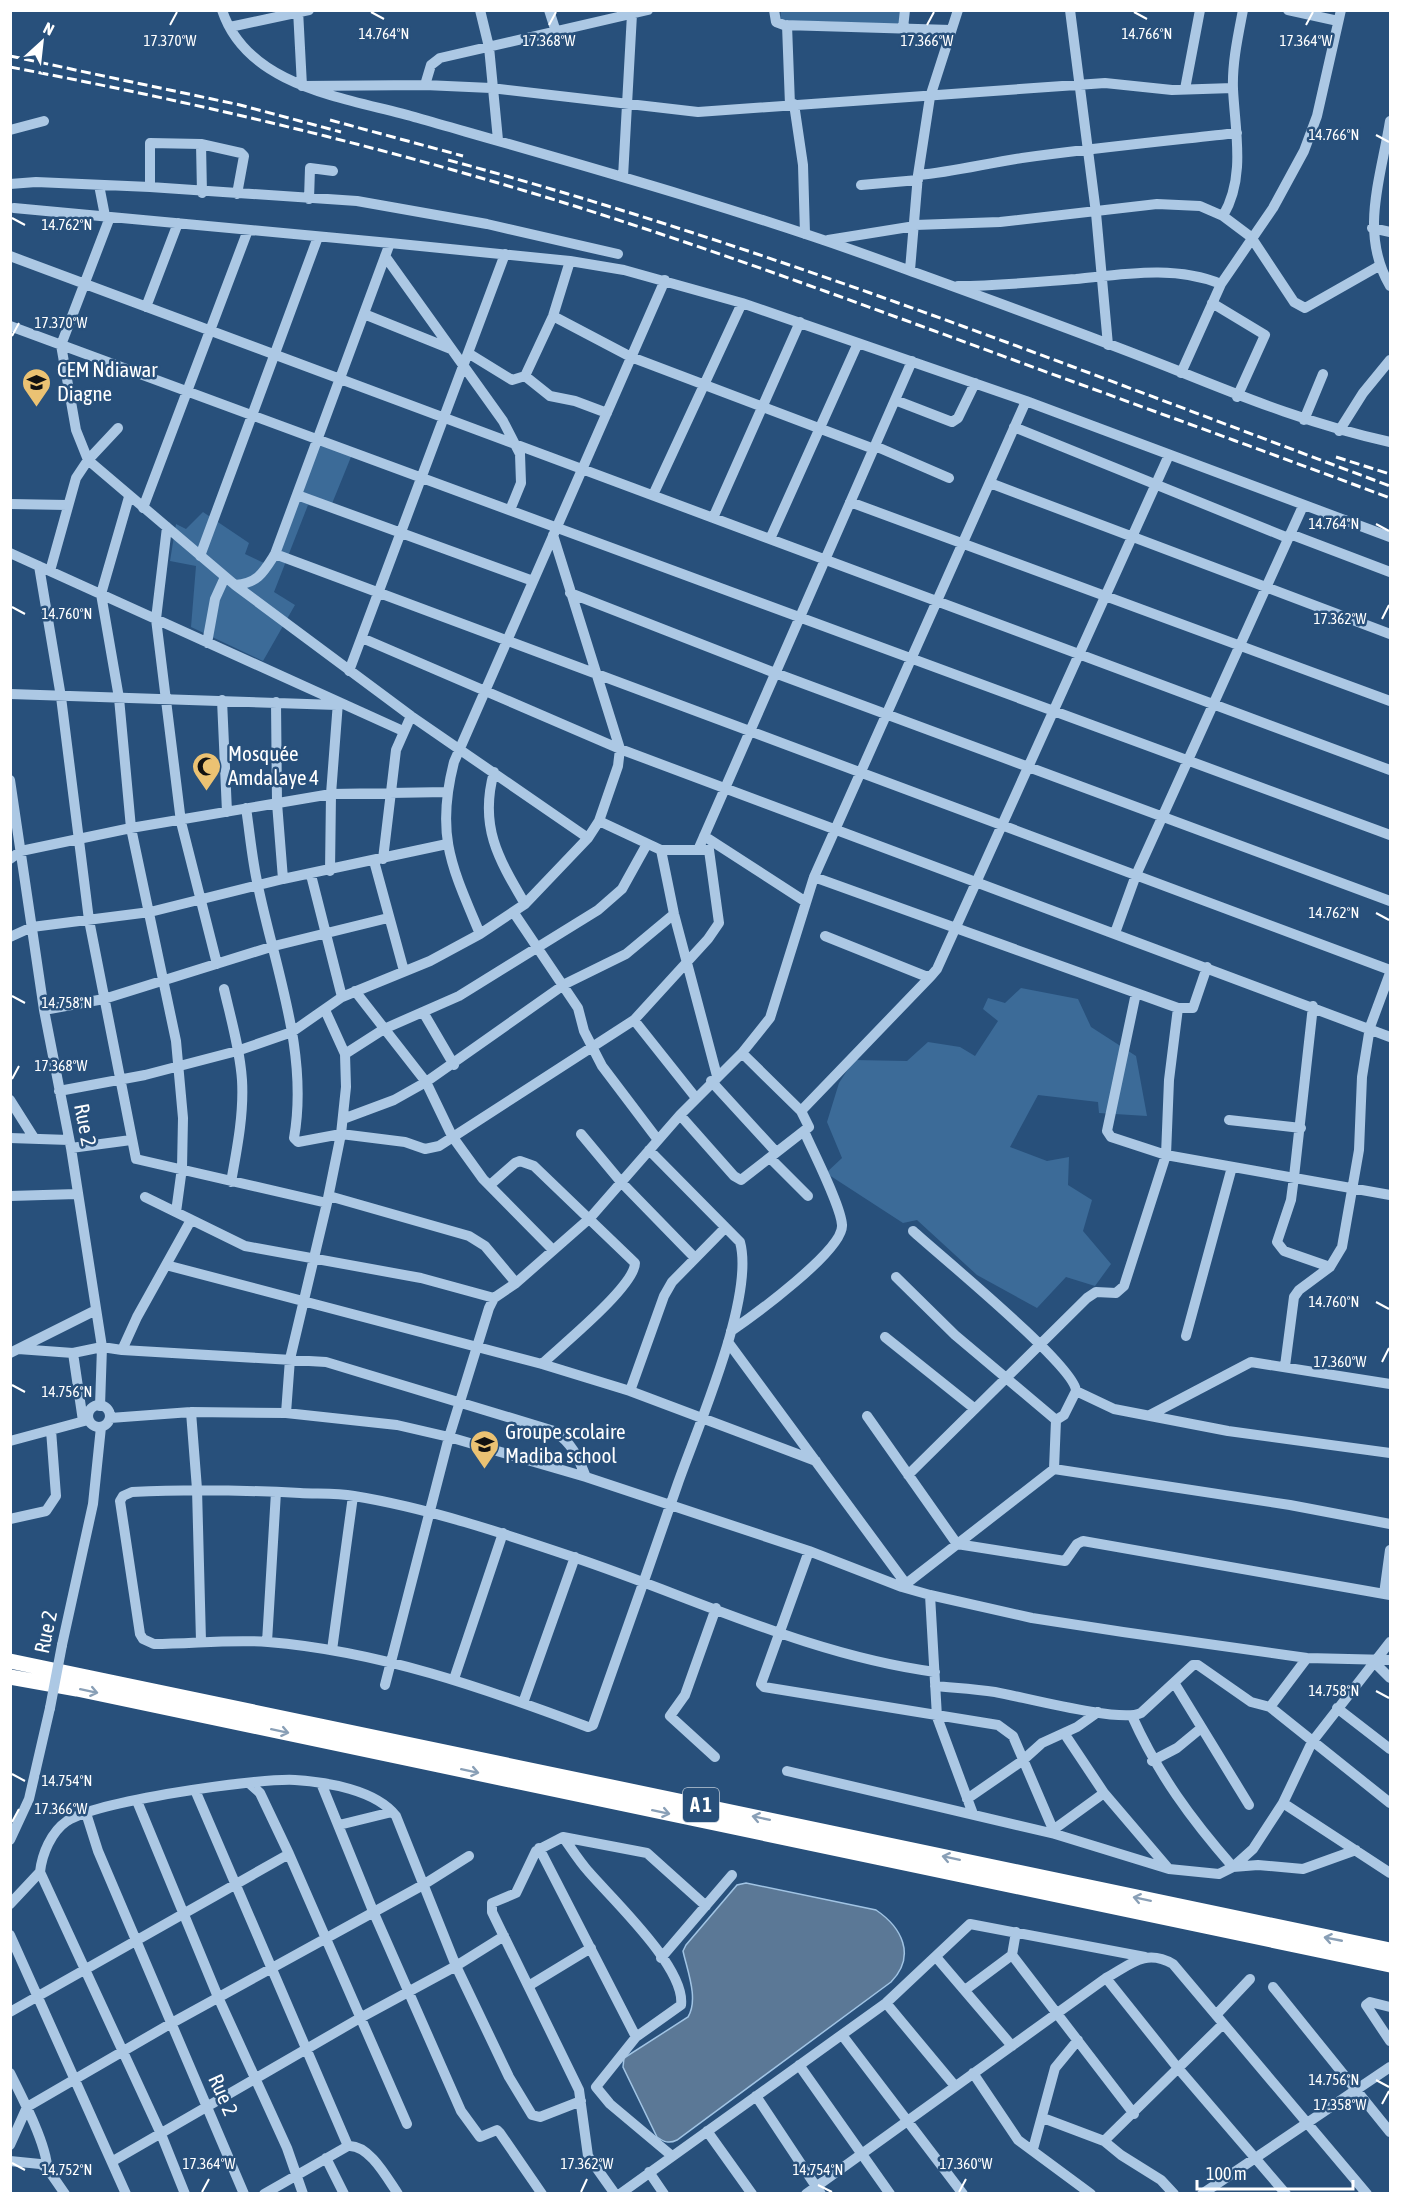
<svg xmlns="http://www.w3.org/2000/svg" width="1401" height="2204" viewBox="0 0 1401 2204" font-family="'Asap Condensed',sans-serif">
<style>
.green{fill:#3c6b98}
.water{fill:#5b7896;stroke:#a1c4e4;stroke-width:1.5}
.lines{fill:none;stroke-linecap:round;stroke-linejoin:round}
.minor{stroke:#acc8e4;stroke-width:10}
.highway{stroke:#fff;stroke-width:15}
.rail{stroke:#fff;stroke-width:3;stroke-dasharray:10 4.5;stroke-linecap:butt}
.minor-bridge{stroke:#acc8e4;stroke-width:10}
.oneway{stroke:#899fb6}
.ticks{fill:none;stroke:#fff;stroke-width:2}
.labels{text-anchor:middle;stroke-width:5;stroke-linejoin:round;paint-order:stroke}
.shield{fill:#28507b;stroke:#becad7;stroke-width:1.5}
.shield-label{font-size:20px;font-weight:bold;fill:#fff}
.poi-label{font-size:21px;fill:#fff;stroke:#28507b;text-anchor:start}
.street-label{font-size:21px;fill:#fff;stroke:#28507b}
.ticks-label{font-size:15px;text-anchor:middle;fill:#fff;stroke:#28507b;stroke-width:5;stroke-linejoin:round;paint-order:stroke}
</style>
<rect width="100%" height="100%" fill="#28507b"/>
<!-- green -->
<path class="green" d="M781 11H902L901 24 780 20Z
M316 437 353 452 329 511 308 505 274 592 295 605 263 661 191 627 196 566 170 561 176 524 186 529 203 512 249 543 245 554 268 565Z
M1021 988 1078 999 1091 1027 1136 1056 1147 1116 1099 1113 1098 1102 1038 1095 1010 1147 1047 1161 1069 1157 1068 1185 1092 1200 1083 1231 1111 1264 1095 1286 1066 1277 1037 1308 977 1275 917 1220 903 1223 826 1173 842 1158 827 1122 839 1083 854 1060 907 1061 928 1042 960 1047 975 1056 998 1021 983 1009 988 998 1005 1003Z"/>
<!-- water -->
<path class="water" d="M746 1883 876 1910C901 1927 917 1955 891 1982L677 2140C669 2144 664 2142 657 2137L623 2067 624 2058 688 2017C699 1999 687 1970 683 1951L686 1945 737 1885Z"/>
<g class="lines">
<!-- minor -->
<path class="minor" d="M222 10C248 89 350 98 418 118 582 165 748 211 908 270 999 303 1091 336 1181 372 1250 400 1317 426 1390 442
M298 10 302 86 425 85 491 88 698 112 1105 83 1172 90 1233 88
M480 10 489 47 498 140
M549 10 556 32
M774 10 776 22 784 25 951 30
M1070 10 1096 213 1108 345
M1288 10 1338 21
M787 25 790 105
M230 27 309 10
M903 28 905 10
M425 85 431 65 440 58 648 10
M1185 89 1200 10
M794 104 803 165 805 234
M1390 121C1381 178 1359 233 1390 286
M10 130 44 121
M201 144 202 193
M918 175C954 172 987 163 1022 158 1094 148 1165 141 1237 133
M623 177 632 14
M10 184 36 182 150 187 357 201 487 224 618 254
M99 185 105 216
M861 185 918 180
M150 187V143L201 144 241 153 244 156 237 194
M309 199 310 168 333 171
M14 208 390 243 570 261 624 270 742 303 1026 401 1390 537
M1223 216C1246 177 1235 131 1233 89 1232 63 1238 36 1243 10
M110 217 61 345 76 430 88 460 235 585 411 716 588 838
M915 225 1000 222 1157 204 1200 206 1223 216 1251 237 1294 302 1305 308 1379 266
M1372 228 1390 232
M828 240 915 226
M10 256 1390 770
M385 256 503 421 520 454 521 483 510 510
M910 270 918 175 930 97 958 10
M958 286C998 286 1037 282 1076 279 1124 274 1176 265 1221 284
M1212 303 1265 335 1237 397
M146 307 178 223
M364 314 451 349
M553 316 631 357 874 449
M10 326 1390 835
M468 353 512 380 525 376 550 396 575 401 607 413
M1181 373 1221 284 1273 208 1304 151 1317 116 1341 10
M525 376 553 316 570 261
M895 400 952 422 958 418 975 383
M1304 420 1323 374
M1014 427 1288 538
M1339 431 1363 393 1390 360
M875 446 949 478
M990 483 1390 634
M297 495 533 581
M653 495 742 303
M129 497 101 594 119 698 131 828 176 1041 183 1118 182 1168 176 1212
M850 502 1390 701
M10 504 67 505
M143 508 248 230
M713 518 800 322
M167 527 156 619 181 822 217 964
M1290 534 1390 572
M770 539 858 343
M10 553 403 731
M275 554 1390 970
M200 556 318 237
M39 566 61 697 89 920 136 1159 327 1203
M50 571 76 478 88 460 118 428
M235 585C258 583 263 573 275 554L390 243
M570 593 775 673 1390 901
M362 638 620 749 1390 1037
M207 643 215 599 225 577
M349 671 505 254
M10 694 337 705
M222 700 227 812
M276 702 277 803 283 879
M494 772C479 826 498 858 525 904
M10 780 44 1010 71 1148 102 1347 100 1406
M246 808C250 834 252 860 258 886 275 968 309 1053 294 1138L298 1142 341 1134 405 1142 425 1149 439 1146 634 1020 708 939 719 923 709 850H661L599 821
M704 836 806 902
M661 850 674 914 717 1076
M698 850 912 361
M10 859 21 851 131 828 331 794 447 792
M383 859 396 750 411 716
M374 861 404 971
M330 871 331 794 338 702
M311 875 342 997
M814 877 1178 1008H1193L1207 967
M514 913 578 1008 584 1031 602 1066 658 1140
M1115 933 1136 875 1303 506
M480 934C452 867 435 836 454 762L665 280
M825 936 925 976H931L937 969 1169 455
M10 937 32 927 150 912 283 879 447 844
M224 989C231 1019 240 1050 242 1080 244 1114 237 1149 231 1182
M355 991 426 1082 452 1136 483 1179 553 1250
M1136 993 1107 1131 1111 1137 1166 1155 1390 1195
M1313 1006 1294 1177 1291 1200 1277 1242 1284 1251 1330 1267
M44 1010 104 999 274 946 388 918
M423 1012 454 1065
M634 1020 696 1098
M345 1054 384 1029 459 996 598 910 622 889 647 844
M711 1081 776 1152
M59 1091 145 1075 237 1051 292 1032 342 997 430 961 480 934 525 904 588 838 599 821 618 766 620 749 553 535
M10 1100 34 1138
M801 1111 931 976
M680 1115 734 1176 741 1180 809 1127 801 1111 742 1053
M343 1119 394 1100 426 1082 565 984 626 954 674 914
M1229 1120 1301 1128
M581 1134 621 1182 695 1258
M10 1138 69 1140
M71 1148 131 1140
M649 1150 740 1242C755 1297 698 1426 678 1483 650 1564 622 1644 593 1725L588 1727C484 1688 379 1651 268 1642 230 1639 192 1644 154 1644L143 1639 140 1634 120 1501 123 1496 132 1492C188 1489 243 1490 300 1493 317 1494 336 1493 354 1496 428 1508 502 1533 573 1557 693 1597 808 1655 935 1672
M770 1158 808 1196
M490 1185 515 1163 520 1161 534 1166 635 1263C635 1286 561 1346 542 1364
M10 1196 77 1194
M329 1196 469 1236 485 1246 516 1283
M145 1197 245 1246 421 1278 494 1298
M913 1231C939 1255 1075 1366 1076 1391L1064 1415 1056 1420
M166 1265 542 1364 630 1391 816 1461
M896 1277 955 1335 1056 1420
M731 1331C753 1316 844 1250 842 1225 841 1206 813 1152 804 1131
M1186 1336 1232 1167
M885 1337 975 1409
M728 1342 906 1584
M18 1349 73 1353 83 1421
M122 1350 137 1317 191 1220
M10 1353 96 1310
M73 1353 102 1347 122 1350 326 1362 554 1431C572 1443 578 1457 586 1477
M1285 1366 1294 1297 1299 1290 1330 1267 1342 1247 1359 1150 1362 1077 1370 1027 1390 973
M630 1391 664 1296 672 1282 725 1228
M1076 1391 1114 1409 1228 1431 1390 1453
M88 1416a11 11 0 1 1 22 0a11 11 0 1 1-22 0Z
M191 1412 197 1489 201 1641
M286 1413 290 1359 327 1203 341 1134 346 1087 345 1054 325 1010
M1150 1415 1251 1362 1390 1384
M867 1416 957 1544 1065 1561 1077 1544 1083 1541 1390 1595
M110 1418 191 1412 286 1413 397 1425 449 1437 586 1477 809 1551 902 1587 930 1595 1032 1618 1123 1632 1307 1658 1390 1660
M10 1441 88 1420
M1054 1469 1056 1420
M908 1475 1087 1298 1096 1292 1116 1293 1124 1286 1166 1155 1169 1080 1178 1008
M10 1519 46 1511 56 1496 51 1430
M809 1551 761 1684 764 1687 998 1725 1013 1736 1055 1834
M902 1587 1054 1469 1290 1505 1390 1524
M1384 1594 1390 1550
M930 1595 937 1717 973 1814
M267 1642 276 1492
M62 1645 93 1504 101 1427
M332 1650 353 1496
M1375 1663 1390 1678
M454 1679 503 1533
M1175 1684 1249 1805
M385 1685 449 1437 489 1308 494 1298 516 1283 590 1218 680 1115 742 1053 770 1018 814 877 1026 401
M935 1686C955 1688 975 1689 995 1692 1023 1697 1120 1723 1141 1713L1193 1665H1198L1251 1702 1270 1707 1390 1803
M523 1703 575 1557
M1270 1707 1307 1658
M1337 1708 1390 1749
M1132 1716C1158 1774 1191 1819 1233 1867
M1064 1733 1104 1793 1168 1868
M715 1757 670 1716 685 1695 716 1608
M1152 1761 1177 1748 1200 1729
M787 1771 1055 1834 1169 1869 1219 1874 1233 1867 1253 1849 1283 1803 1312 1742 1390 1642
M249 1783 260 1793 289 1854 407 2124
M321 1783 373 1911 461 2111 480 2137 497 2130 500 2133 542 2194
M195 1790 348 2146
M967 1799 1022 1761 1042 1743 1077 1727 1098 1712
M137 1801 218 1997 287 2148 303 2194
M1283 1803 1390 1873
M86 1813 98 1851 244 2194
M339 1825 392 1812
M1053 1830 1104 1793
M563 1837C571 1848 579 1861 588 1871 612 1899 686 1968 681 2005L636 2037 596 2087 610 2104 672 2156
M10 1840 29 1799 50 1708
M539 1848 636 2037
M1233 1867 1258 1865 1303 1869 1356 1850
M10 1904 40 1872
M10 1935 126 2194
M1012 1955 1134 2114
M936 1957 1012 2046
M661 1958 732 1875
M1106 1978 1177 2067 1286 2194
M530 1985 591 1948
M1273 1987 1390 2132
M965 1990 1012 1955 1016 1932
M886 2003 955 2086
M1390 2007 1370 2002 1366 2005 1390 2041
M10 2012 289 1854
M1216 2015 1250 1979
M842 2035 963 2194
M799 2065 890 2194
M10 2073C21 2095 47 2145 47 2168
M973 2073 1018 2140 1091 2194
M756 2096 821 2194
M1043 2118 1104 2141 1121 2155 1161 2180 1174 2194
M707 2131 752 2194
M1104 2141 1223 2024
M10 2145 27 2107 170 2024 423 1885 469 1856
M1033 2149 1055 2068 1078 2040
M326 2158 344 2194
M10 2161 40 2164 47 2168 65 2194
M113 2161 360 2018 456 1966 504 1936
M649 2172 664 2194
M185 2194 161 2134 40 1872C42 1854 51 1832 67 1821 98 1801 256 1778 295 1780 327 1782 376 1790 396 1816L456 1966 509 2077 532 2115 540 2117 581 2101
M264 2194 348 2146C369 2144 387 2178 398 2194
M615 2194 588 2156 579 2090 492 1912V1903L516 1893 536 1851 563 1837 647 1853 706 1906
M620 2194 886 2003 970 1924 1145 1957
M806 2194 1106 1978C1130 1965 1145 1948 1173 1964L1367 2194
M1202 2194 1390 2067"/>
<!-- highway -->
<path class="highway" d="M10 1661 1390 1950
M10 1677 77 1689 1390 1965"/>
<!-- rail -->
<path class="rail" d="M10 56 240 105 341 132
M10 67C194 102 376 145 555 200 698 244 839 296 981 348 1117 398 1254 447 1390 498
M330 120 463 156
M448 160C769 246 1079 370 1390 486
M1336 457 1390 474"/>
<!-- minor-bridge -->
<path class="minor-bridge" d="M50 1708 62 1645"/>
</g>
<!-- one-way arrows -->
<defs><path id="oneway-shaft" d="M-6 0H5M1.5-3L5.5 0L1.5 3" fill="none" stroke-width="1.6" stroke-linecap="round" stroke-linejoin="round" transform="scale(1.5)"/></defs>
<g class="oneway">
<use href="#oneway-shaft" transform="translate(89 1691) rotate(12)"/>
<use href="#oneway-shaft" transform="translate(280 1731) rotate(12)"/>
<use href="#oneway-shaft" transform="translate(470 1771) rotate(12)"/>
<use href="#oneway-shaft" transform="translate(661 1812) rotate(12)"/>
<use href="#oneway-shaft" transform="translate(761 1818) rotate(-168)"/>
<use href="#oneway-shaft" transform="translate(951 1858) rotate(-168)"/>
<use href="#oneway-shaft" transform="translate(1142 1899) rotate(-168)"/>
<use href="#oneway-shaft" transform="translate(1333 1939) rotate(-169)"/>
</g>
<!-- ticks -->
<path class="ticks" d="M371 12 384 19M1134 12 1147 19M170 25 177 12M549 25 556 12M927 25 934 12M1306 25 1313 12M1376 135 1389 142M12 218 25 225M12 336 19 323M1376 524 1389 531M12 607 25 614M1382 619 1389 605M1376 913 1389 920M12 996 25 1003M12 1079 19 1066M1376 1302 1389 1309M1382 1362 1389 1348M12 1385 25 1392M1376 1691 1389 1698M12 1774 25 1781M12 1822 19 1809M1376 2080 1389 2087M1382 2104 1389 2091M12 2163 25 2170M818 2185 832 2192M202 2192 209 2179M581 2192 587 2179M959 2192 966 2179"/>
<!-- icons -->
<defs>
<symbol id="school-pin" viewBox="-11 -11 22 30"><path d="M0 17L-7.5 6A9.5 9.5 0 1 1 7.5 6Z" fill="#ebc273" stroke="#28507b"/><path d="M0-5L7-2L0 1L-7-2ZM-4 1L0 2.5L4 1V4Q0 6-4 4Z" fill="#111"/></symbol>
<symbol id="mosque-pin" viewBox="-11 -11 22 30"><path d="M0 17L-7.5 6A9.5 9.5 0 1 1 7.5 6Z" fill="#ebc273" stroke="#28507b"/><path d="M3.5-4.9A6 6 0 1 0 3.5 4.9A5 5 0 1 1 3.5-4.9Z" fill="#111"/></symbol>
</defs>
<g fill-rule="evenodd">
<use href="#school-pin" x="20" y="366" width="33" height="45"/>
<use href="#mosque-pin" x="190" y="750" width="33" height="45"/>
<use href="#school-pin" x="468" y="1428" width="33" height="45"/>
</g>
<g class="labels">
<!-- shield labels -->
<rect class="shield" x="683" y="1788" width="36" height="34" rx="4.5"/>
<g class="shield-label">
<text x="701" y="1812">A 1</text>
</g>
<!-- poi labels -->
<g class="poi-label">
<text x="57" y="377">CEM Ndiawar<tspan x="57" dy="24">Diagne</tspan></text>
<text x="228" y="761">Mosquée<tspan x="228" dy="24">Amdalaye 4</tspan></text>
<text x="505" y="1439">Groupe scolaire<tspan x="505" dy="24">Madiba school</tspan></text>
</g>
<!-- street labels -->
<g class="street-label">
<text transform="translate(85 1125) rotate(79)" y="7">Rue 2</text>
<text transform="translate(46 1632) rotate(-78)" y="7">Rue 2</text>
<text transform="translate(223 2095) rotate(66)" y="7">Rue 2</text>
</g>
</g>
<g class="ticks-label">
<text x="384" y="39">14.764°N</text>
<text x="1147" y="39">14.766°N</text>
<text x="170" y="46">17.370°W</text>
<text x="549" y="46">17.368°W</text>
<text x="927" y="46">17.366°W</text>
<text x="1306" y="46">17.364°W</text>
<text x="1334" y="140">14.766°N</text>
<text x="67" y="230">14.762°N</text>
<text x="61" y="328">17.370°W</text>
<text x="1334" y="529">14.764°N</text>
<text x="67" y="619">14.760°N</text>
<text x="1340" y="624">17.362°W</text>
<text x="1334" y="918">14.762°N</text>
<text x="67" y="1008">14.758°N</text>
<text x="61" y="1071">17.368°W</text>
<text x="1334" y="1307">14.760°N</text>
<text x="1340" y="1367">17.360°W</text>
<text x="67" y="1397">14.756°N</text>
<text x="1334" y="1696">14.758°N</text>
<text x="67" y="1786">14.754°N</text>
<text x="61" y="1814">17.366°W</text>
<text x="1334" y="2085">14.756°N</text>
<text x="1340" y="2110">17.358°W</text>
<text x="209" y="2169">17.364°W</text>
<text x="587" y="2169">17.362°W</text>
<text x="966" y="2169">17.360°W</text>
<text x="67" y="2175">14.752°N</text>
<text x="818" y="2175">14.754°N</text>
</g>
<!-- border -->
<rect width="1401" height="2204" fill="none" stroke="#ffffff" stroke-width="24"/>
<!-- north arrow -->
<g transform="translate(42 42) rotate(27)" stroke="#28507b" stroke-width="4.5" paint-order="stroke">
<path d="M0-4.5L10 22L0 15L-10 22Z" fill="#ffffff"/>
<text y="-9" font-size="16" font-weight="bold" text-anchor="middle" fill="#ffffff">N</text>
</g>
<!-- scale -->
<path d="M1197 2180v9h156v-9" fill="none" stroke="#ffffff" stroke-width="3"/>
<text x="1206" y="2180" font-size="18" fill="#ffffff" stroke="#28507b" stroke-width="4.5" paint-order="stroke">100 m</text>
</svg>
